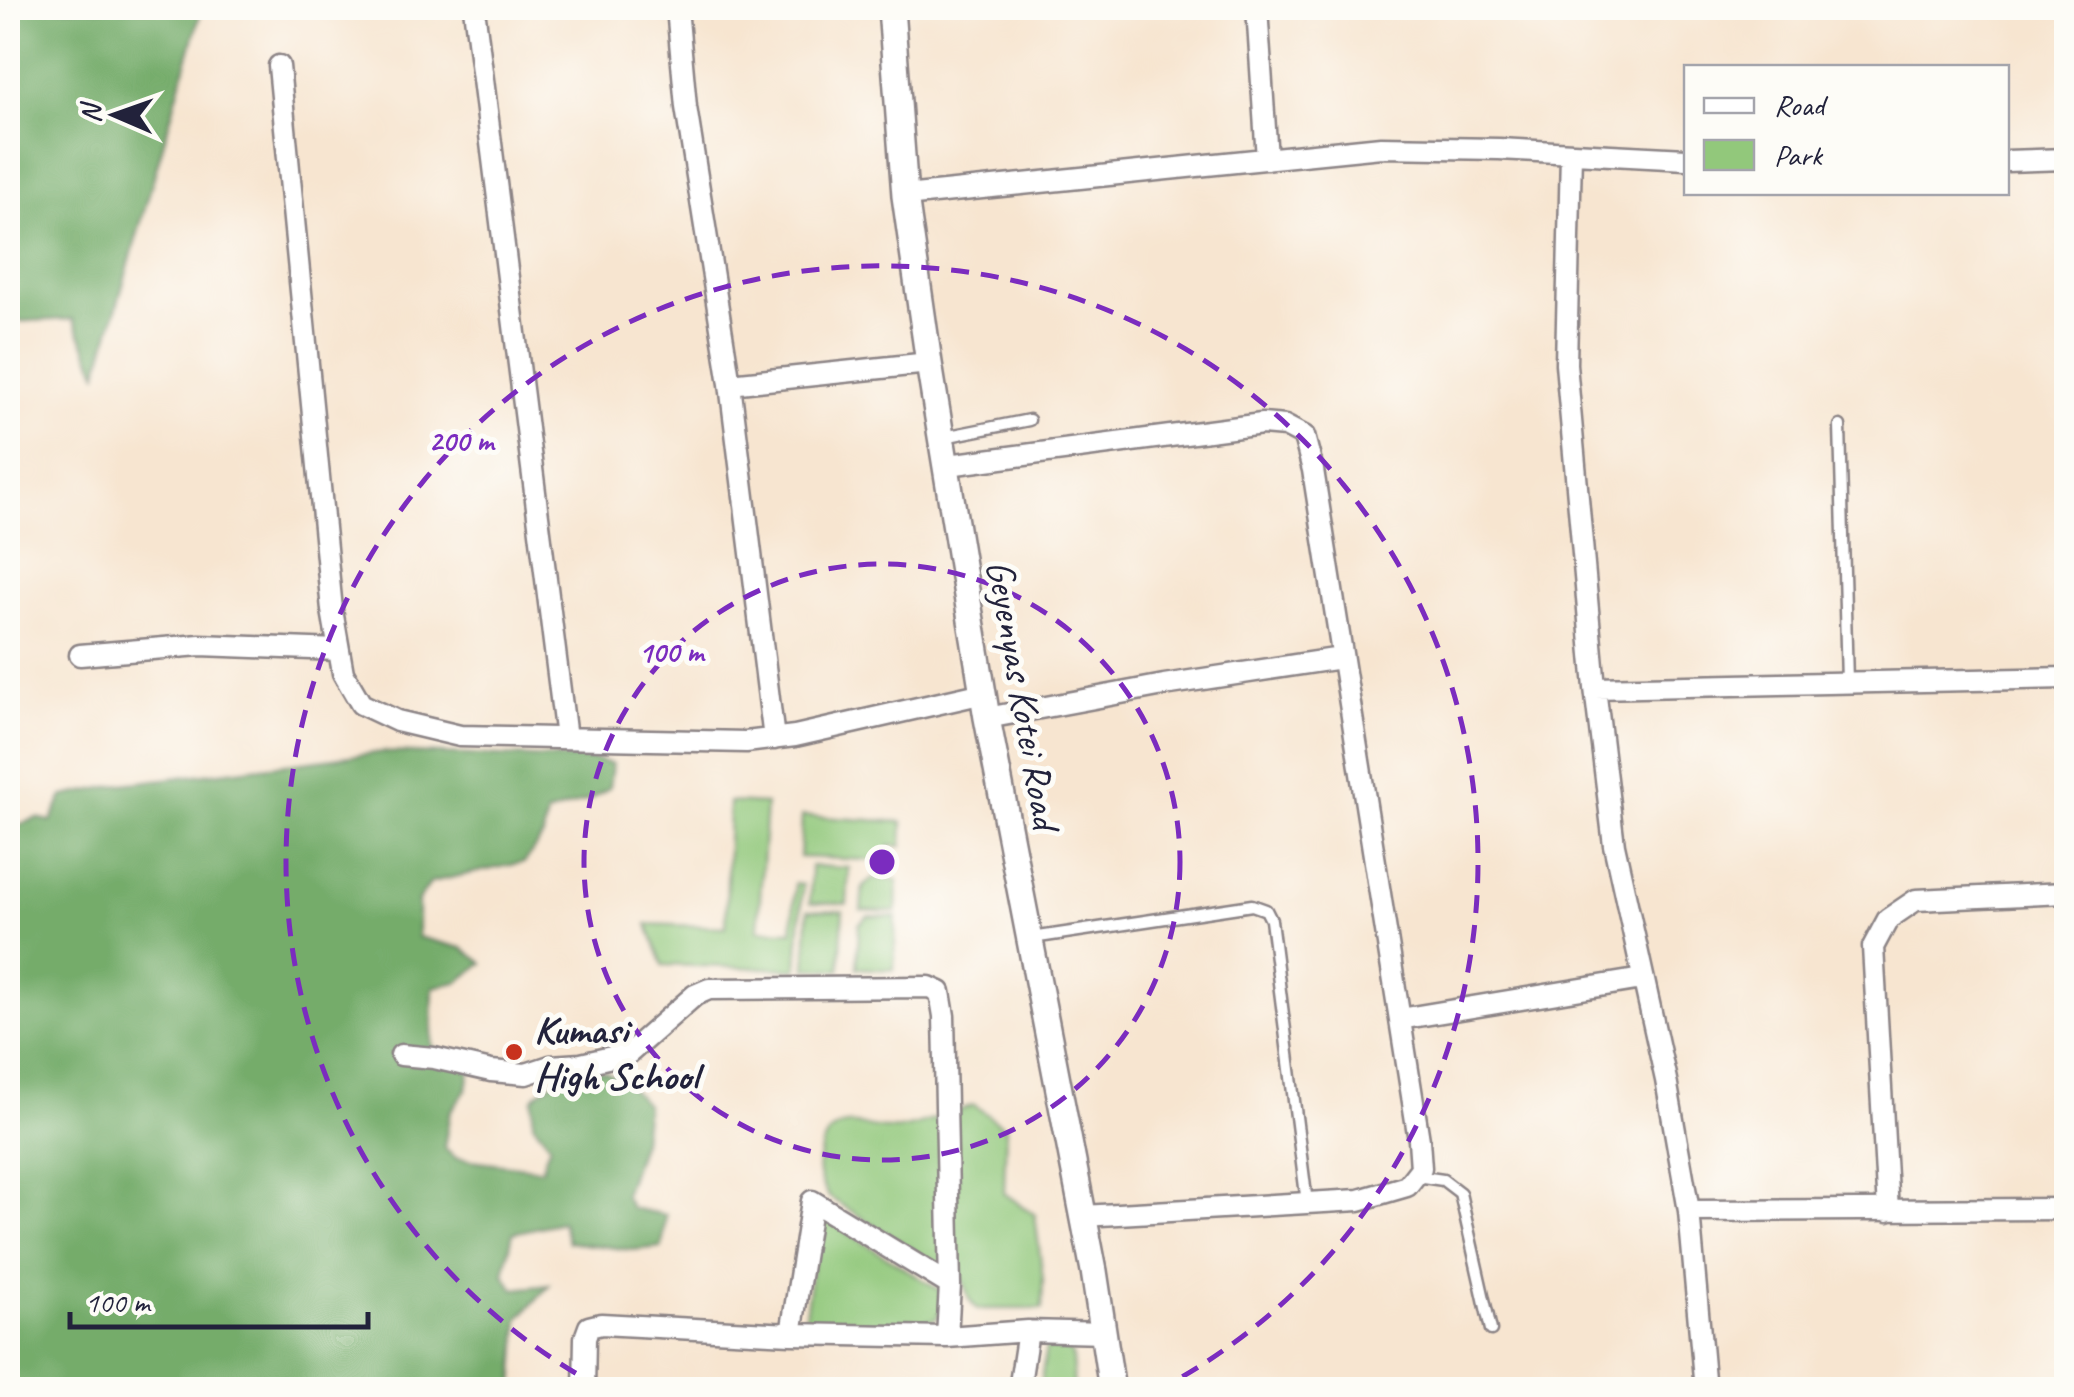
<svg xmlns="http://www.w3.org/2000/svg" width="2074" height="1397" viewBox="0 0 2074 1397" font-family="Caveat,sans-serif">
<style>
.green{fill:#92c87b;stroke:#5a755b;stroke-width:2.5}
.forest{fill:#75ac6b;stroke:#4c6753;stroke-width:2.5}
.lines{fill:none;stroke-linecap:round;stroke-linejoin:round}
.service-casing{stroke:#8c8486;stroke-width:15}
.minor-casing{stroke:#8c8486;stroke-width:25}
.tertiary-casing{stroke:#8c8486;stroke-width:30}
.service{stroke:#fff;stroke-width:10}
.minor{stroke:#fff;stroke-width:20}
.tertiary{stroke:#fff;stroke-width:25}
.ring{fill:none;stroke:#7b2cbf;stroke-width:5;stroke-dasharray:18 12}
.poi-dot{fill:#c8321e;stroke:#fdfcf7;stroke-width:4}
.labels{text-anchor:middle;stroke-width:10;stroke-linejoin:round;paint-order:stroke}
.street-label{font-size:40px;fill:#22223b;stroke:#fdfcf7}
.poi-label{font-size:40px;font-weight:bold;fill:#22223b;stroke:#fdfcf7;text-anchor:start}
.centre{fill:#7b2cbf;stroke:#fdfcf7;stroke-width:5}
.ring-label{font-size:30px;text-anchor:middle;font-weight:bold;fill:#7b2cbf;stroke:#fdfcf7;stroke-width:10;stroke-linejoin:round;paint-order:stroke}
</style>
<rect width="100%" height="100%" fill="#fdfcf7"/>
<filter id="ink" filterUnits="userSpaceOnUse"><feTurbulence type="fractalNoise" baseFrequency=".01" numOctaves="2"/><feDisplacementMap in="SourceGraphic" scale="20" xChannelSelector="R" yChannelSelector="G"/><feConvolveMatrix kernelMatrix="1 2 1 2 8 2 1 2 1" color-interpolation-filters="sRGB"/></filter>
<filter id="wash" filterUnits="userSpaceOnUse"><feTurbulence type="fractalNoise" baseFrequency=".0048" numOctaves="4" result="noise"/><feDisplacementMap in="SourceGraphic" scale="40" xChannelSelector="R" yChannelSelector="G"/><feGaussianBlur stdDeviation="2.25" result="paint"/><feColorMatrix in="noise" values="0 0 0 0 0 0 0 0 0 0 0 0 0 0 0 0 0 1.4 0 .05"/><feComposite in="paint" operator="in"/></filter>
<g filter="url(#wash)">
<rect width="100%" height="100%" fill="#f7e5d0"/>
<!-- green -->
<path class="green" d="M729 802 766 804 758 930 792 931 795 883 803 884 797 969 663 965 647 924 726 927Z
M802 816 903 822 902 846H889L888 861 800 857Z
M811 866 849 868 847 904 810 903Z
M873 878 898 880 896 912 861 910 863 886Z
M808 910 843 911 840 970 806 968Z
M868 916 896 917 894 970 857 968 859 924Z
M974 1105 1006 1128 1004 1193 1035 1215 1043 1279 1042 1309H977L969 1299 964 1282 829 1197C819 1182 816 1171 820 1153 831 1106 869 1133 899 1129 924 1125 950 1113 974 1105Z
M826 1219 941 1291V1311L936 1319 871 1332 804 1321 818 1227Z
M1064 1345 1072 1355 1074 1389H1040L1046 1347Z"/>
<!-- forest -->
<path class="forest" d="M8 8H202L98 373 73 319 8 322Z
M383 752 593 759 612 764 609 788 589 800 547 814 543 836 525 862 431 882 418 901V937L462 948 483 963 458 982 433 987 432 1046 470 1071 467 1089 450 1112 444 1148 456 1158 541 1169 550 1144 533 1123V1098C577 1058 608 1058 646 1105L642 1141 624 1195 631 1208 666 1215 662 1247 632 1250 568 1242 562 1222 513 1233 504 1274 514 1289 549 1285 519 1319 514 1389 8 1390V829L37 818 51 821 63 796 123 784Z"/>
</g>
<g filter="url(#ink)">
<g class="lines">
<defs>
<path id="service" d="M1840 426 1847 682
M944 437 1029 420
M1032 938 1252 905 1266 910 1271 920 1307 1203
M1416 1176 1443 1180 1460 1193 1491 1330"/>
<path id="minor" d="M474 8 566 738
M677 8 686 107 730 384 774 739
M1257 8 1267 159
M279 66 332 610 343 673 361 704 397 721 460 736 746 742 795 736 984 693
M1571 153 1566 364 1595 688 1614 845 1666 1080 1689 1211 1705 1390
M2006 161 2066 159
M905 196 1381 147 1499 149 1686 159
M730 384 929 363
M948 465 1262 424 1285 426 1304 436 1313 470 1419 1140 1421 1168 1407 1186 1359 1200 1083 1216
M80 655 200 645 339 650
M1595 688 2066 678
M987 718 1164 685 1341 658
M1400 1019 1642 979
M401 1055 434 1058 491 1071 526 1074 550 1066 581 1064 629 1053 695 995 709 989 929 987 940 992 944 1016 950 1285 947 1337
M1689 1211 2066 1209
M1888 1211 1873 947 1888 919 1916 900 2066 893
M791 1334 812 1201 950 1285
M584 1390 585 1338 589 1327 601 1324 791 1334 947 1337 1028 1331 1105 1333
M1019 1390 1028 1331"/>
<path id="tertiary" d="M891 8 905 196 929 363 987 718 1094 1271 1112 1390"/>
</defs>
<!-- service casing -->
<use href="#service" class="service-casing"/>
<!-- minor casing -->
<use href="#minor" class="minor-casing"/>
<!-- tertiary casing -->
<use href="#tertiary" class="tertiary-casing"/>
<!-- service -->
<use href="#service" class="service"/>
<!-- minor -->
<use href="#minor" class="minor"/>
<!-- tertiary -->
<use href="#tertiary" class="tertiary"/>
</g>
</g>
<!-- distance rings -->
<g class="ring">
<circle cx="882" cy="862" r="298"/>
<path d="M602 1388A596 596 0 1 1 1162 1388"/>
</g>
<!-- markers -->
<circle class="poi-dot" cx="514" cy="1052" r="10"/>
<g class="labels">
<!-- street labels -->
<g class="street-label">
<text transform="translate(1024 694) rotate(80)" y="14">Geyenyas Kotei Road</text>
</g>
<!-- poi labels -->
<g class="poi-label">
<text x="534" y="1043">Kumasi<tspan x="534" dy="46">High School</tspan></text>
</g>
</g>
<circle cx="882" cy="862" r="15" class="centre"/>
<g class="ring-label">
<text x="461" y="451">200 m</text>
<text x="671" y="662">100 m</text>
</g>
<!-- margin -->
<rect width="2074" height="1397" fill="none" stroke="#fdfcf7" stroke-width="40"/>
<!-- legend -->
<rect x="1684" y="65" width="325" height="130" fill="#fdfcf7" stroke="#a5a5ac" stroke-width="2.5"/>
<rect x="1704" y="98" width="50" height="15" fill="#ffffff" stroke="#a5a5ac" stroke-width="2.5"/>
<text x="1774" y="115" font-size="30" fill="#22223b">Road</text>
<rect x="1704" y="140" width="50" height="30" fill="#92c87b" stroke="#a5a5ac" stroke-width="2.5"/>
<text x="1774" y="165" font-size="30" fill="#22223b">Park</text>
<!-- north arrow -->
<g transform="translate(115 115) rotate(272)" stroke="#fdfcf7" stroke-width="8" paint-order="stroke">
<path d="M0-8L18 38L0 25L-18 38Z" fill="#22223b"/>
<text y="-15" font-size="28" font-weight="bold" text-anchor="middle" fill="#22223b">N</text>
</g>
<!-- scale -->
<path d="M70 1312v15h298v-15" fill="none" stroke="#22223b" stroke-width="5"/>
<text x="85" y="1312" font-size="30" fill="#22223b" stroke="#fdfcf7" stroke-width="8" paint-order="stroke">100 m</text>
</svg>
